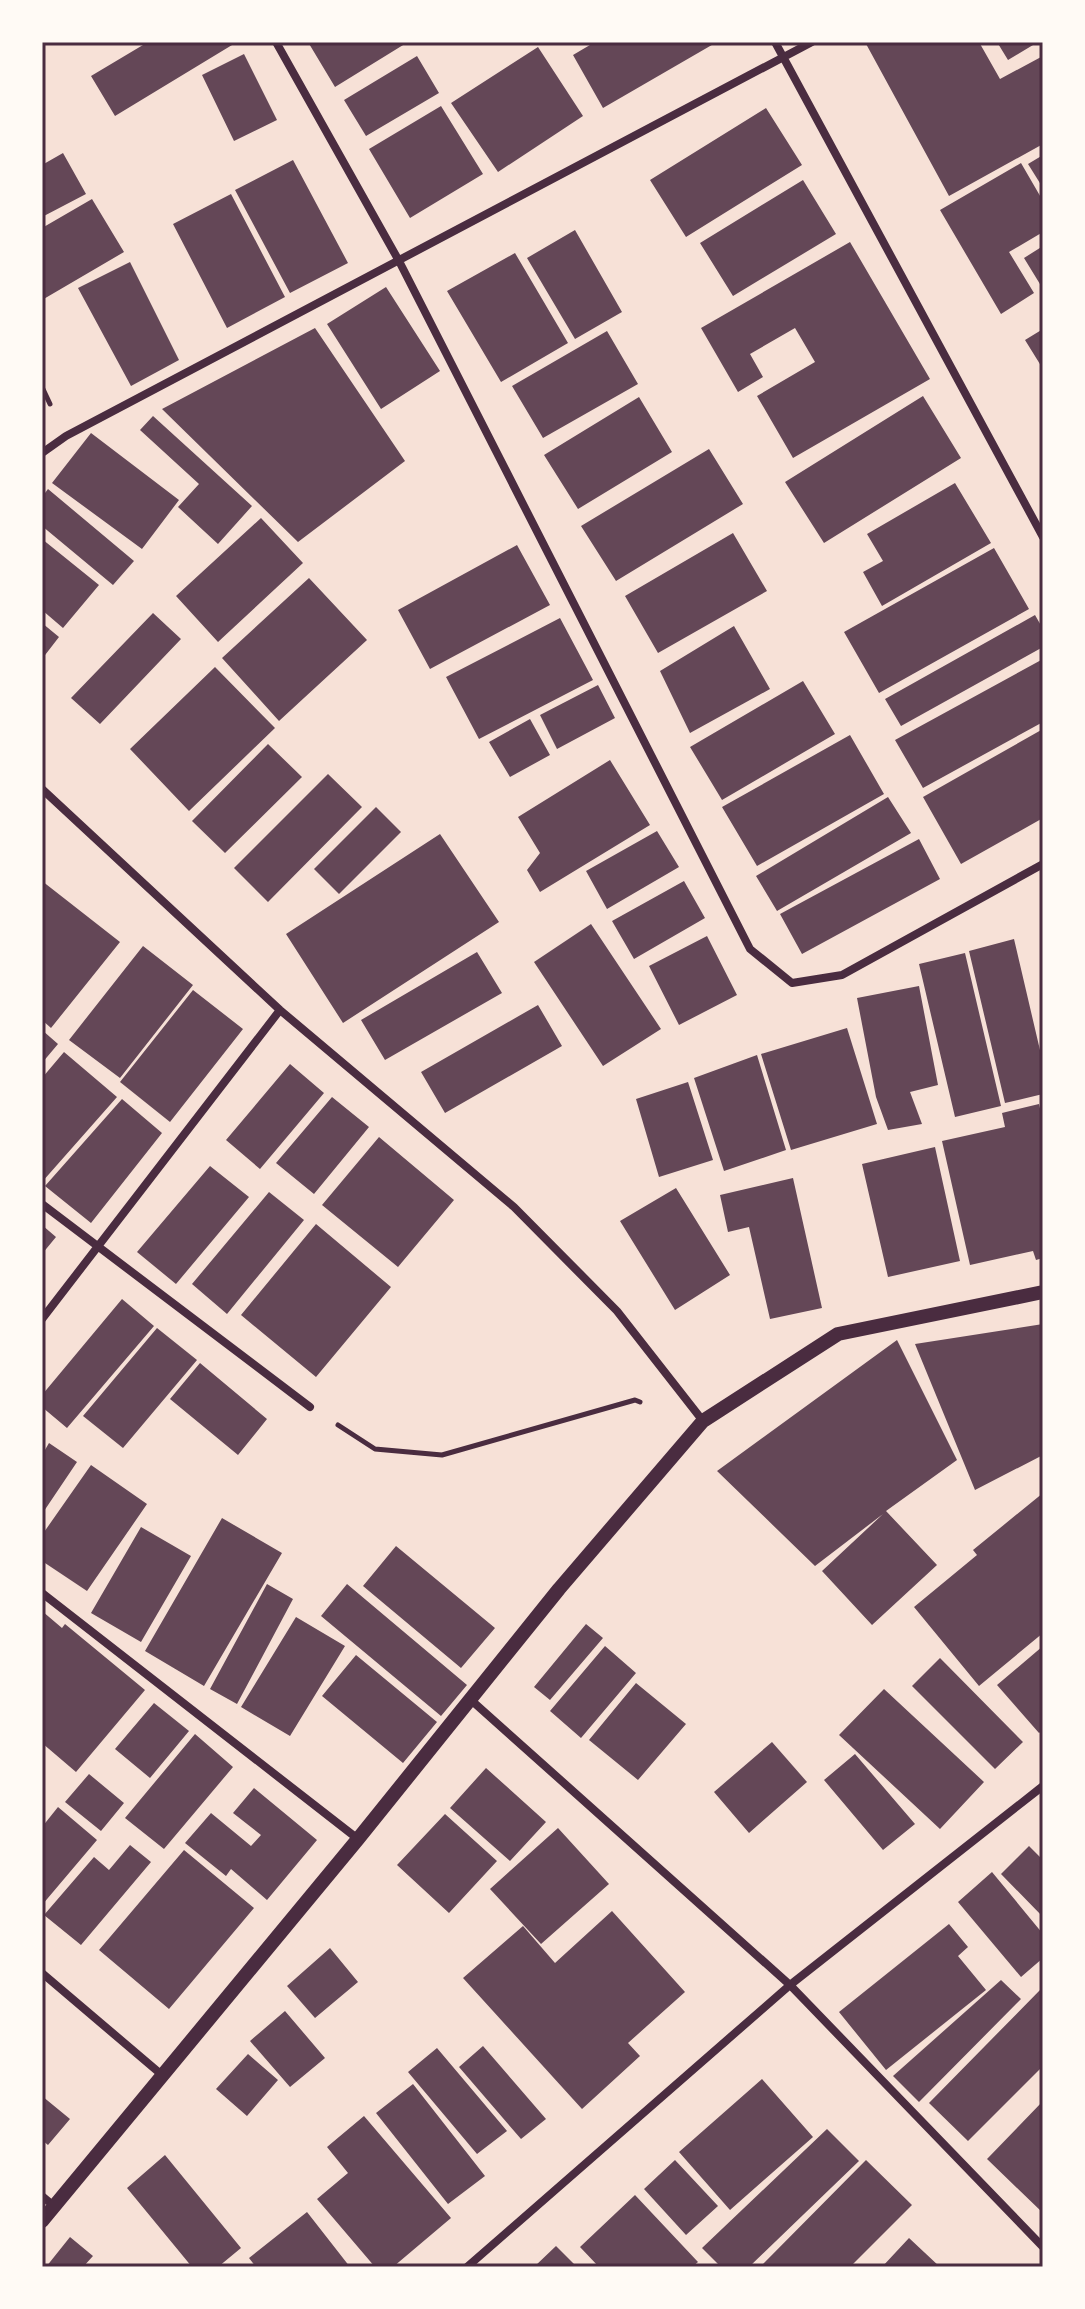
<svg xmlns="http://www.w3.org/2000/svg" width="1085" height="2309" viewBox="0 0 1085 2309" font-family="'Fira Sans Condensed',sans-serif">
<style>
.building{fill:#644757}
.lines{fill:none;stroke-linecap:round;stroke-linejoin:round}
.path{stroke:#4a2c40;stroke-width:5}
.minor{stroke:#4a2c40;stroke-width:8}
.tertiary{stroke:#4a2c40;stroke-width:14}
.neatline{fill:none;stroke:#4a2c40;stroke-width:3}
</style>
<rect width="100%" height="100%" fill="#f7e1d7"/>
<!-- building -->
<path class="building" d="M148 42H237L115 116 91 76Z
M308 42H408L335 87Z
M595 42H717L603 108 573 55Z
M865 42H979L1000 79 1041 57 1043 61V144L949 196Z
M997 42H1038L1008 60Z
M538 47 583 116 498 172 451 103Z
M244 54 277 120 234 141 202 75Z
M417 56 439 93 366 136 344 100Z
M441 106 483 174 410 218 369 149Z
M766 108 802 165 686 237 650 180Z
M63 153 86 194 42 217V165Z
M1043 155V188L1028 164Z
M293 160 348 263 290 293 235 190Z
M1021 163 1043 201V232L1009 252 1034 293 1001 314 940 210Z
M803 180 836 234 733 296 700 243Z
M231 194 285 297 227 328 173 224Z
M92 199 124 252 42 300V228Z
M575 230 622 312 575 339 527 258Z
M850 242 930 379 793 458 757 396 815 362 795 328 750 354 763 377 738 392 701 328Z
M1043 246V289L1024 258Z
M515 253 568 343 501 382 447 291Z
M130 262 179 360 131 386 78 288Z
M386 287 440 371 381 409 327 324Z
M315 328 405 461 298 542 162 409Z
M1043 329V369L1025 340Z
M607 331 638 384 543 438 512 386Z
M923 396 961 458 824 543 785 482Z
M639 397 672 452 578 509 544 455Z
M153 416 252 506 218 544 178 507 199 484 140 430Z
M91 433 179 500 142 549 52 483Z
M709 449 743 504 616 581 581 526Z
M955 483 991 543 882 606 863 572 883 561 867 534Z
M48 489 134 561 113 585 42 526V497Z
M261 518 303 563 218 642 176 596Z
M733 533 767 591 658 653 625 596Z
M42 539 99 585 63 628 42 610Z
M517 545 550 605 430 669 398 610Z
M994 548 1029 609 879 693 844 632Z
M309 578 367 640 279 721 222 658Z
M153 613 181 639 100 724 71 698Z
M1035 615 1043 629V647L901 726 885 699Z
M560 618 593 680 479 739 446 677Z
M42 623 59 637 42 659Z
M734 626 770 689 690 733 660 671Z
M1043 659V722L923 788 895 740Z
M215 667 275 728 189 811 130 749Z
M803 681 835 734 722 800 690 747Z
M598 685 615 718 557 749 540 715Z
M530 719 550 755 510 777 489 742Z
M1043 729V818L961 864 923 797Z
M850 735 884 794 757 866 722 807Z
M268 744 302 777 225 853 192 821Z
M610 760 650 825 540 892 527 870 540 853 518 817Z
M328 774 362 807 268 902 234 868Z
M888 797 911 833 777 911 756 876Z
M376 807 401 832 339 894 314 869Z
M657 831 679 867 607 909 586 871Z
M440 834 499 922 343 1023 286 934Z
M919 839 940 879 802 954 780 914Z
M42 881 120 942 51 1028 42 1020Z
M684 881 705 918 634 959 612 921Z
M591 924 661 1029 603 1066 534 962Z
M707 936 737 995 679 1025 649 966Z
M1014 939 1043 1063V1094L1005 1103 969 951Z
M143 946 193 985 120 1078 69 1040Z
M477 952 502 993 385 1060 361 1020Z
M965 953 1001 1106 955 1117 919 964Z
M919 986 938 1085 910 1092 922 1124 888 1130 876 1097 857 998Z
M193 990 243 1029 170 1122 120 1082Z
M538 1005 562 1046 445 1113 421 1072Z
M847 1028 877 1124 791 1150 761 1054Z
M42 1030 58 1044 42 1063Z
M64 1052 117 1097 42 1182V1078Z
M757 1055 786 1150 724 1171 694 1078Z
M290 1064 324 1093 260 1169 226 1140Z
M688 1082 713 1160 659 1177 636 1099Z
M332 1097 369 1127 314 1194 276 1163Z
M122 1099 162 1133 91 1223 45 1186Z
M1039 1104 1043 1122V1258L1036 1260 1033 1251 970 1265 942 1141 1005 1127 1002 1113Z
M379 1137 454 1200 398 1267 322 1205Z
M935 1147 960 1261 888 1277 862 1164Z
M210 1166 249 1197 176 1284 137 1252Z
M793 1178 822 1308 770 1319 749 1227 728 1232 720 1195Z
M676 1188 730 1275 675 1310 620 1221Z
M269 1192 304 1220 227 1314 192 1284Z
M316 1224 391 1287 316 1377 241 1315Z
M42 1225 56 1237 42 1254Z
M122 1299 154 1326 67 1428 42 1407V1395Z
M1043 1324V1455L975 1490 915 1344Z
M157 1328 197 1360 123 1448 83 1416Z
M897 1340 957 1460 886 1511 937 1565 872 1625 822 1571 883 1514 815 1566 717 1471Z
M200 1363 267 1419 238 1455 170 1399Z
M49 1443 77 1462 42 1514V1455Z
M91 1465 147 1504 87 1591 42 1561V1535Z
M1043 1493V1633L979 1686 914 1607 977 1555 973 1550Z
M222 1518 282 1553 204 1686 145 1651Z
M141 1527 191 1556 141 1642 91 1613Z
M396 1546 495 1628 461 1668 363 1586Z
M267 1584 293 1599 237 1704 210 1689Z
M347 1584 467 1685 441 1716 321 1616Z
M42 1611 62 1628 65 1624 145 1690 76 1772 42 1743Z
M296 1617 345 1646 290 1736 241 1707Z
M586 1624 603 1638 550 1700 534 1687Z
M605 1646 636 1673 581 1738 550 1711Z
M1043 1646V1730L1039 1733 997 1685Z
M356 1655 437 1722 403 1763 322 1696Z
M940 1658 1023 1742 995 1769 912 1686Z
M636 1683 686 1724 638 1780 589 1740Z
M884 1689 984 1782 940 1829 839 1735Z
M154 1703 189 1731 150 1778 115 1749Z
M195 1734 233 1767 164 1849 125 1818Z
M772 1742 807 1782 749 1833 714 1792Z
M855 1754 915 1824 883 1850 824 1780Z
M486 1768 546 1822 510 1861 450 1808Z
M89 1774 124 1803 101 1831 65 1802Z
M254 1788 317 1840 267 1900 231 1869 226 1876 185 1843 211 1813 251 1846 261 1835 233 1813Z
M58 1807 97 1840 42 1905V1827Z
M445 1814 497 1861 449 1913 397 1865Z
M558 1828 609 1884 541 1944 490 1889Z
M130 1845 151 1862 81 1945 44 1915 94 1857 109 1870Z
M1029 1846 1043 1860V1917L1001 1874Z
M184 1850 254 1908 169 2009 99 1950Z
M992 1872 1043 1934V1958L1021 1977 958 1902Z
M612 1911 685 1992 628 2043 640 2056 582 2109 463 1978 523 1926 555 1963Z
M949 1924 968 1947 958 1956 986 1990 886 2070 839 2012Z
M330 1948 358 1982 315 2018 287 1986Z
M1001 1980 1021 1999 919 2102 893 2076Z
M1041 1989 1043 1991V2066L968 2141 929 2103Z
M285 2011 325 2058 290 2087 250 2041Z
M483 2046 546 2119 521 2139 459 2067Z
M437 2048 507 2131 477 2154 408 2072Z
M248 2054 278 2080 247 2116 216 2089Z
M762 2079 813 2137 730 2210 679 2152Z
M413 2084 485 2176 448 2204 376 2113Z
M42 2096 70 2119 48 2145 42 2140Z
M1043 2101V2213L987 2159Z
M364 2116 451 2218 393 2267H375L317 2199 348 2173 327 2147Z
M827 2129 859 2161 749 2267H721L702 2248Z
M165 2155 241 2248 218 2267H192L127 2188Z
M675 2160 718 2206 686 2235 644 2189Z
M866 2160 912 2205 850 2267H766L763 2264Z
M635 2195 698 2262 692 2267H599L580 2247Z
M307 2212 350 2267H256L249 2258Z
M70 2237 93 2256 83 2267H46Z
M909 2238 940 2267H882Z
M556 2246 577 2267H534Z"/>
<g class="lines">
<!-- path -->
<path class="path" d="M42 387 50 404
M338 1425 375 1449 442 1455 635 1400 640 1402"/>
<!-- minor -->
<path class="minor" d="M276 42 399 261 750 949 792 983 842 975 1043 864
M775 42 1043 537
M42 453 66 436 812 42
M42 789 280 1010 514 1207 617 1311 703 1421
M42 1204 310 1407
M42 1319 280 1010
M42 1593 358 1839
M471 1700 790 1985 1043 2247
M42 1973 162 2075
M42 2196 54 2206
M467 2267 790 1985 1043 1786"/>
<!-- tertiary -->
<path class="tertiary" d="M42 2221 358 1839 559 1589 703 1421 838 1334 1043 1292"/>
</g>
<!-- border -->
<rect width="1085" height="2309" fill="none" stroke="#fffaf5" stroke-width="88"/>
<rect x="44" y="44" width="997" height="2221" class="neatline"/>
</svg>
